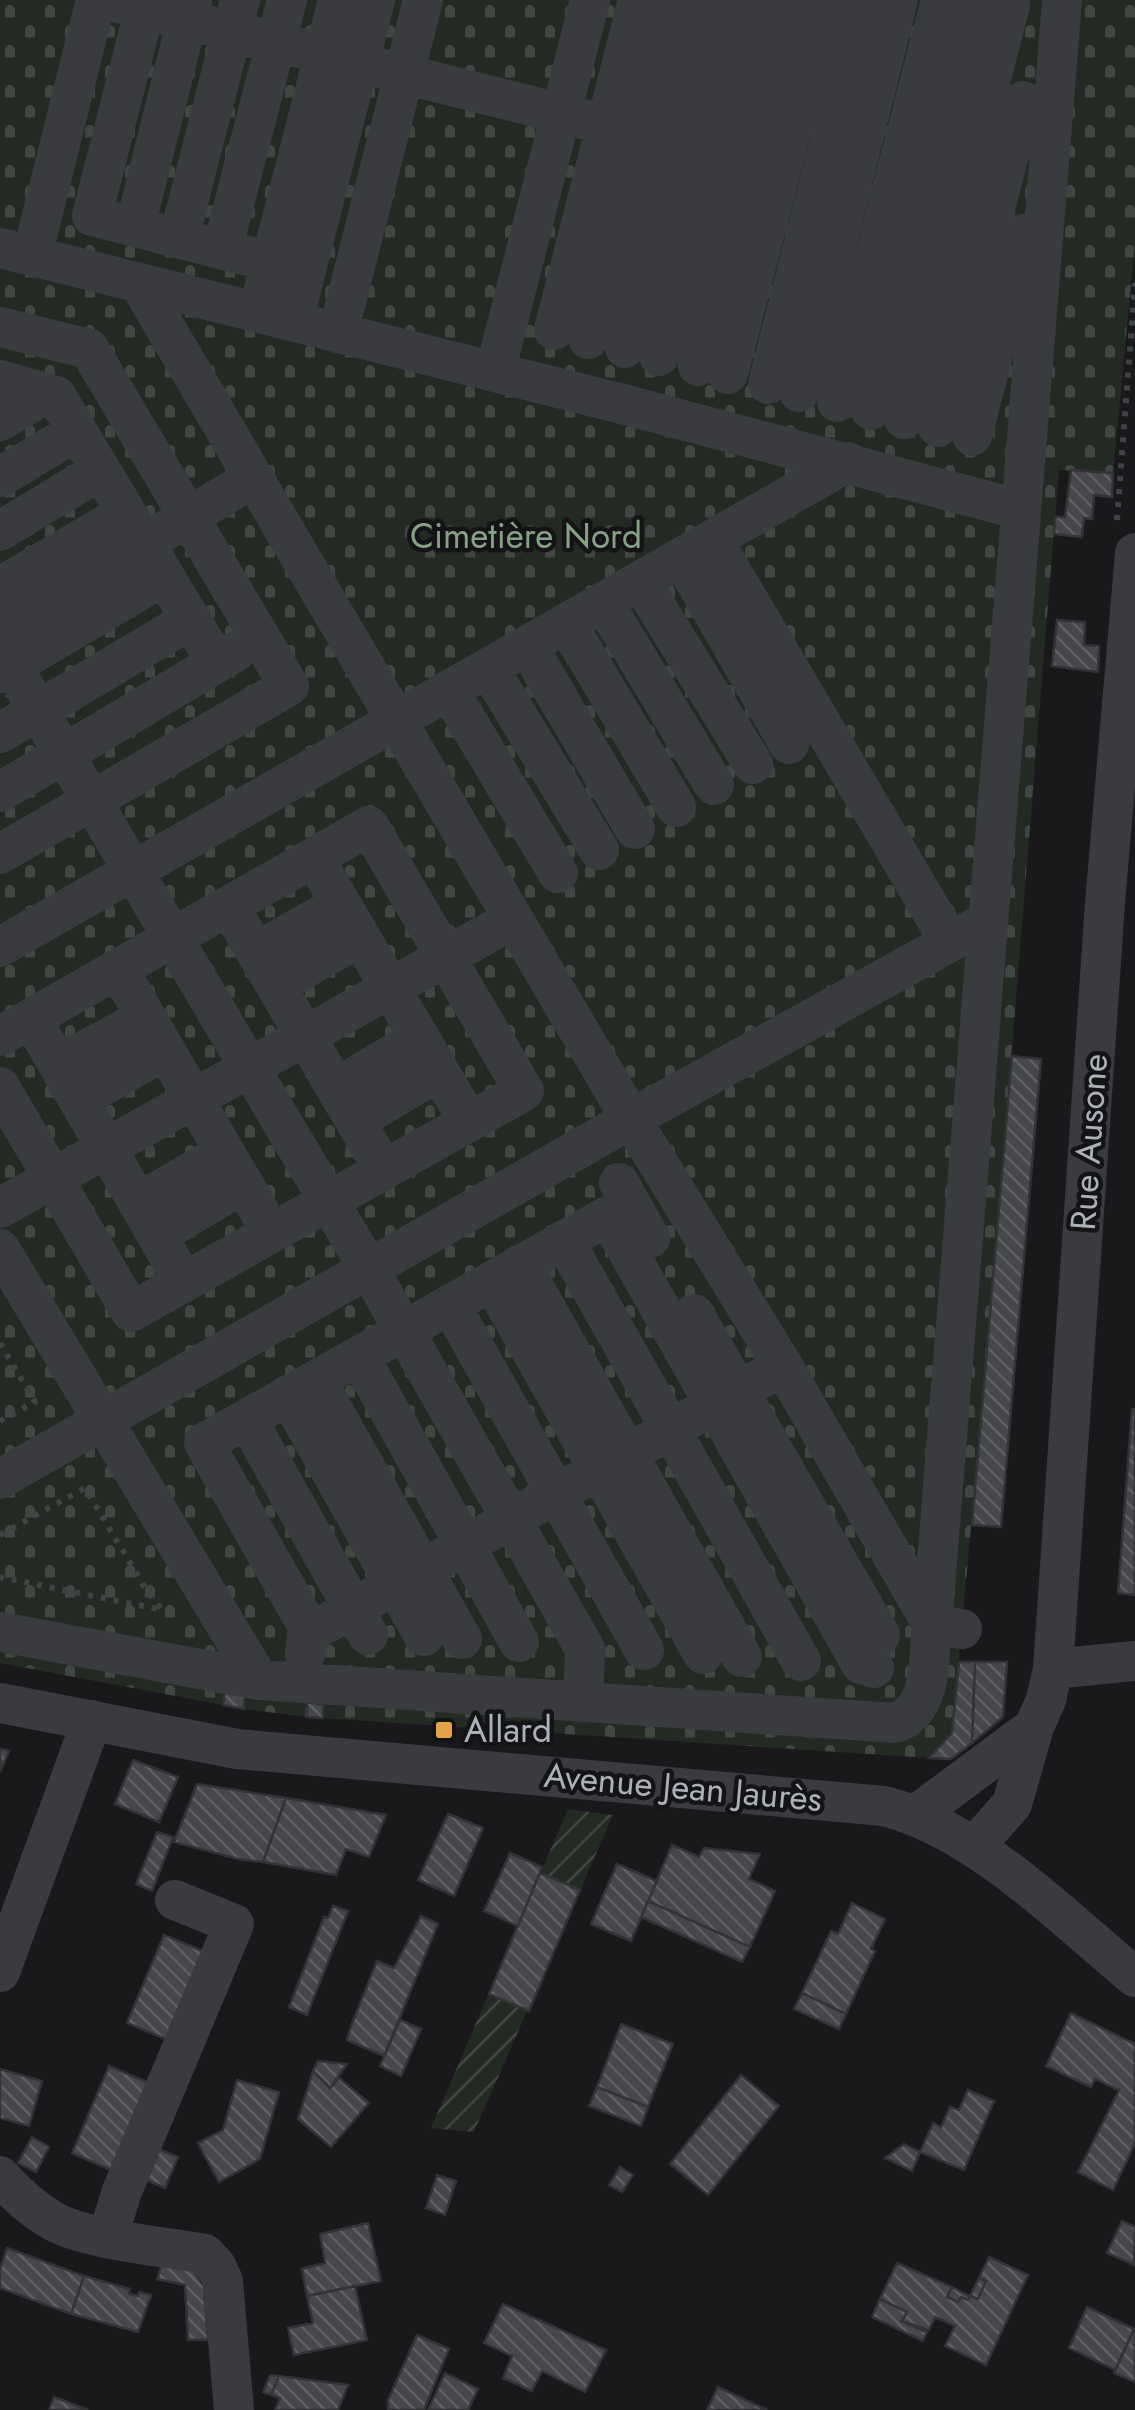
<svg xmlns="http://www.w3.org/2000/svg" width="1135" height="2410" viewBox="0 0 1135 2410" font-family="Jost,sans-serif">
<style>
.cemetery{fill:url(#cemetery-stones)}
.garden{fill:url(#garden-furrows)}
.building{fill:url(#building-back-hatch);stroke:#333336;stroke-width:2.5}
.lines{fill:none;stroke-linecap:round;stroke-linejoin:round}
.path{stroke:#404246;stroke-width:6;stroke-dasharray:5 8;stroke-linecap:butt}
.minor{stroke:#3a3b3f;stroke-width:40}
.poi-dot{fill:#e6a246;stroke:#141416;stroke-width:4}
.labels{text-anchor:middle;stroke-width:9;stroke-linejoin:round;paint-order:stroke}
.park-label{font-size:35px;fill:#85a384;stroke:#141416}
.street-label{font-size:35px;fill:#acb1b9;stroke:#141416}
.poi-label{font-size:35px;fill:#acb1b9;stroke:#141416;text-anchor:start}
</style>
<defs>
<pattern id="cemetery-stones" width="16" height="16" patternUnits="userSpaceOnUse" patternTransform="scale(2.5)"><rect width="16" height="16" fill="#232a23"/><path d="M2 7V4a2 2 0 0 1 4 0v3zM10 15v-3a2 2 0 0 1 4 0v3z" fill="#404641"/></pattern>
<pattern id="garden-furrows" width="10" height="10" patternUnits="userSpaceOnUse" patternTransform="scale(2.5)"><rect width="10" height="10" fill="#232a23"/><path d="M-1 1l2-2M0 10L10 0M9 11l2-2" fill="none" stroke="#404641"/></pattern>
<pattern id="building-back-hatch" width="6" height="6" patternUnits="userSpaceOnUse" patternTransform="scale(2.5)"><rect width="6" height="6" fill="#46474b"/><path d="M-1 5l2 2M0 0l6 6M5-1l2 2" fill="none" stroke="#5e5f63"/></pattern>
</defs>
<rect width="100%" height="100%" fill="#19191b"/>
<!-- cemetery -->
<path class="cemetery" d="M0 0H1135V244L1113 473 1059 470 988 1343 952 1733 929 1758 307 1717 244 1709 0 1663Z"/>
<!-- garden -->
<path class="garden" d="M568 1809 613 1815 474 2132 431 2128Z"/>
<!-- building -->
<path class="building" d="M1071 470 1113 473 1112 497 1094 495 1092 519 1084 518 1082 537 1054 534 1055 517H1065Z
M1057 620 1085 622 1084 645 1099 646 1098 672 1052 666Z
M1012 1056 1041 1059 1001 1527 972 1525Z
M1132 1409H1135V1595L1118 1593Z
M959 1662H975L972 1743 951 1759 929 1758 952 1733Z
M975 1662H1007L1003 1717 972 1743Z
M225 1689 244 1693V1709L223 1705Z
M307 1702 323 1705V1718L307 1717Z
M0 1749 9 1751 0 1772Z
M133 1760 178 1777 159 1822 115 1804Z
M197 1784 286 1798 263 1862 238 1859 174 1842Z
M286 1798 386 1815 369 1857 346 1849 336 1875 263 1862Z
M448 1814 483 1828 454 1896 418 1880Z
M157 1832 173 1837 152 1891 136 1884Z
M672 1845 699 1857 704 1848 760 1854 749 1879 775 1891 750 1947 648 1901Z
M510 1853 542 1867 518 1926 484 1911Z
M617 1864 657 1881 631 1941 591 1924Z
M540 1873 580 1890 529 2011 489 1994Z
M648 1901 750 1947 742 1962 641 1917Z
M852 1903 885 1919 871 1949 875 1951 846 2014 802 1993 831 1931 838 1934Z
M333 1906 348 1911 307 2015 289 2007 324 1917 328 1918Z
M421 1916 438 1924 384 2056 347 2040 350 2029 377 1961 394 1968Z
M164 1935 205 1952 168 2040 127 2023Z
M802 1993 846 2014 839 2029 794 2009Z
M1071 2013 1135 2044V2143L1113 2190 1078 2172 1119 2090 1095 2079 1091 2087 1046 2066Z
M400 2020 421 2029 401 2076 380 2066Z
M621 2024 673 2044 648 2107 597 2087Z
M318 2061 347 2064 330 2088 313 2071Z
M109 2066 149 2083 113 2171 72 2153Z
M0 2069 42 2081 29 2126 0 2118Z
M313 2071 330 2088 339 2078 369 2103 331 2147 298 2119Z
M741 2075 779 2106 708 2195 670 2164Z
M237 2080 279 2092 260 2159 219 2182 198 2143 223 2130Z
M597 2087 648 2107 641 2126 589 2106Z
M968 2090 994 2101 964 2170 920 2152 933 2123 941 2127 950 2107 959 2110Z
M32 2137 49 2147 36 2172 18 2163Z
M904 2144 920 2152 912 2171 885 2158Z
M156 2148 178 2157 165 2188 144 2179Z
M620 2167 633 2175 622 2192 609 2185Z
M437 2175 456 2181 445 2215 426 2208Z
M1122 2221 1135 2227 1134 2265 1107 2253Z
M368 2223 381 2281 307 2296 302 2269 325 2263 320 2234Z
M7 2248 84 2276 71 2314 0 2288V2269Z
M989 2257 1028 2275 986 2365 945 2346 955 2326 935 2317 929 2330 923 2331 902 2321 907 2312 880 2299 897 2263 952 2287 947 2297 958 2302 961 2297 968 2300 970 2296 978 2299 986 2281 979 2278Z
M164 2259 187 2261 204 2286 208 2340H188L185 2285 157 2279Z
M84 2276 130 2289 129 2294 138 2296 139 2292 151 2295 138 2332 71 2314Z
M979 2278 986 2281 978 2299 970 2296Z
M355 2286 367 2340 294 2355 288 2328 313 2323 307 2296Z
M952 2287 970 2296 968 2300 961 2297 958 2302 947 2297Z
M880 2299 907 2312 902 2321 928 2330 923 2341 872 2317Z
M503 2304 606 2350 585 2392 542 2371 532 2391 503 2378 512 2356 484 2343Z
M1087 2307 1134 2329 1115 2370 1069 2348Z
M1133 2332 1135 2333V2382L1114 2373Z
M417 2335 449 2349 424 2410H388V2400Z
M445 2373 478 2389 468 2410H428Z
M270 2375 279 2376 271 2395 263 2392Z
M279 2376 348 2385 338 2410H275L280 2398 271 2395Z
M718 2387 767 2410H707Z
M54 2397 88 2410H49Z"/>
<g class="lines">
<!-- path -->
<path class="path" d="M1117 520 1135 283
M0 1343 35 1402 0 1421
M0 1535 85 1488 144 1586 162 1610 0 1577"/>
<!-- minor -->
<path class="minor" d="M107 0 748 160
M147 0 92 216 271 262
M752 153 791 0
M135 227 192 0
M179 238 240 0
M0 248 634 407 1021 510
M222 250 287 0
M32 256 96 0
M139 283 631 1119 783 1366 932 1624 962 1629
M264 289 338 0
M293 321 375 0
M0 327 89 349 289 686 0 854
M554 330 638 0
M338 333 423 0
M588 339 675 0
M625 348 714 0
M659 356 751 0
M698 366 748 168
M495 372 590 0
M728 374 825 0
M0 380 56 396 217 663
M768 384 866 0
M799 392 898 0
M837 402 941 0
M871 410 977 0
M904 419 1010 5
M0 421 47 393
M938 427 1023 101
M972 436 1024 234
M0 477 77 431
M0 531 101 470
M713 540 950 942
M682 558 789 744
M641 582 753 764
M0 587 126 513
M604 603 714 785
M567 624 676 807
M0 630 253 478
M0 646 369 1269 585 1649 583 1702
M528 647 635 829
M489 669 599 850
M0 673 164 576
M450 692 558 873
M0 733 190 620
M0 792 235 652
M314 858 469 1122
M229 906 384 1170
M0 947 848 462
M256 952 341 904
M118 969 272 1233
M276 985 360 937
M31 1018 184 1282
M0 1036 369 826 524 1091 131 1312 0 1087
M59 1065 146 1017
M336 1088 420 1038
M79 1099 165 1050
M355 1121 439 1071
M619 1183 650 1238
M138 1203 225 1152
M0 1208 513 919
M157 1235 243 1184
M564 1240 801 1661
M0 1249 259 1680
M521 1264 742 1657
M492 1281 703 1654
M450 1304 644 1650
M694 1314 880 1635
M359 1356 519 1642
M316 1380 462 1639
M288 1395 424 1636
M247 1419 368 1635
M0 1479 631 1119 988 921
M0 1632 259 1680 896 1723C934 1708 928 1659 932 1624L1062 0
M311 1632 204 1443 608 1216 861 1664 874 1668
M305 1654 307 1634 311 1632 783 1366
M1053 1669 1135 1661
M0 1703 237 1749 884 1806C978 1830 1061 1916 1135 1977
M917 1814 1034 1727
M975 1846 1012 1804 1034 1727 1046 1700 1053 1669 1105 903 1135 553
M0 1972 92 1720
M0 2176C15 2193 34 2210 53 2221 84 2239 166 2247 205 2254L216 2266 223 2281 234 2410
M108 2236 122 2191 234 1924 175 1900"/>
</g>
<!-- markers -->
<rect class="poi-dot" x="434" y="1720" width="20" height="20" rx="5"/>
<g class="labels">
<!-- park labels -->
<g class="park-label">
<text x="526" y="548">Cimetière Nord</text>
</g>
<!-- street labels -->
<g class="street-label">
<text transform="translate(1089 1142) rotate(-86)" y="12">Rue Ausone</text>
<text transform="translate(683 1787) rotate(5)" y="12">Avenue Jean Jaurès</text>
</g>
<!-- poi labels -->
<g class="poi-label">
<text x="464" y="1742">Allard</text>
</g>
</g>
</svg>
